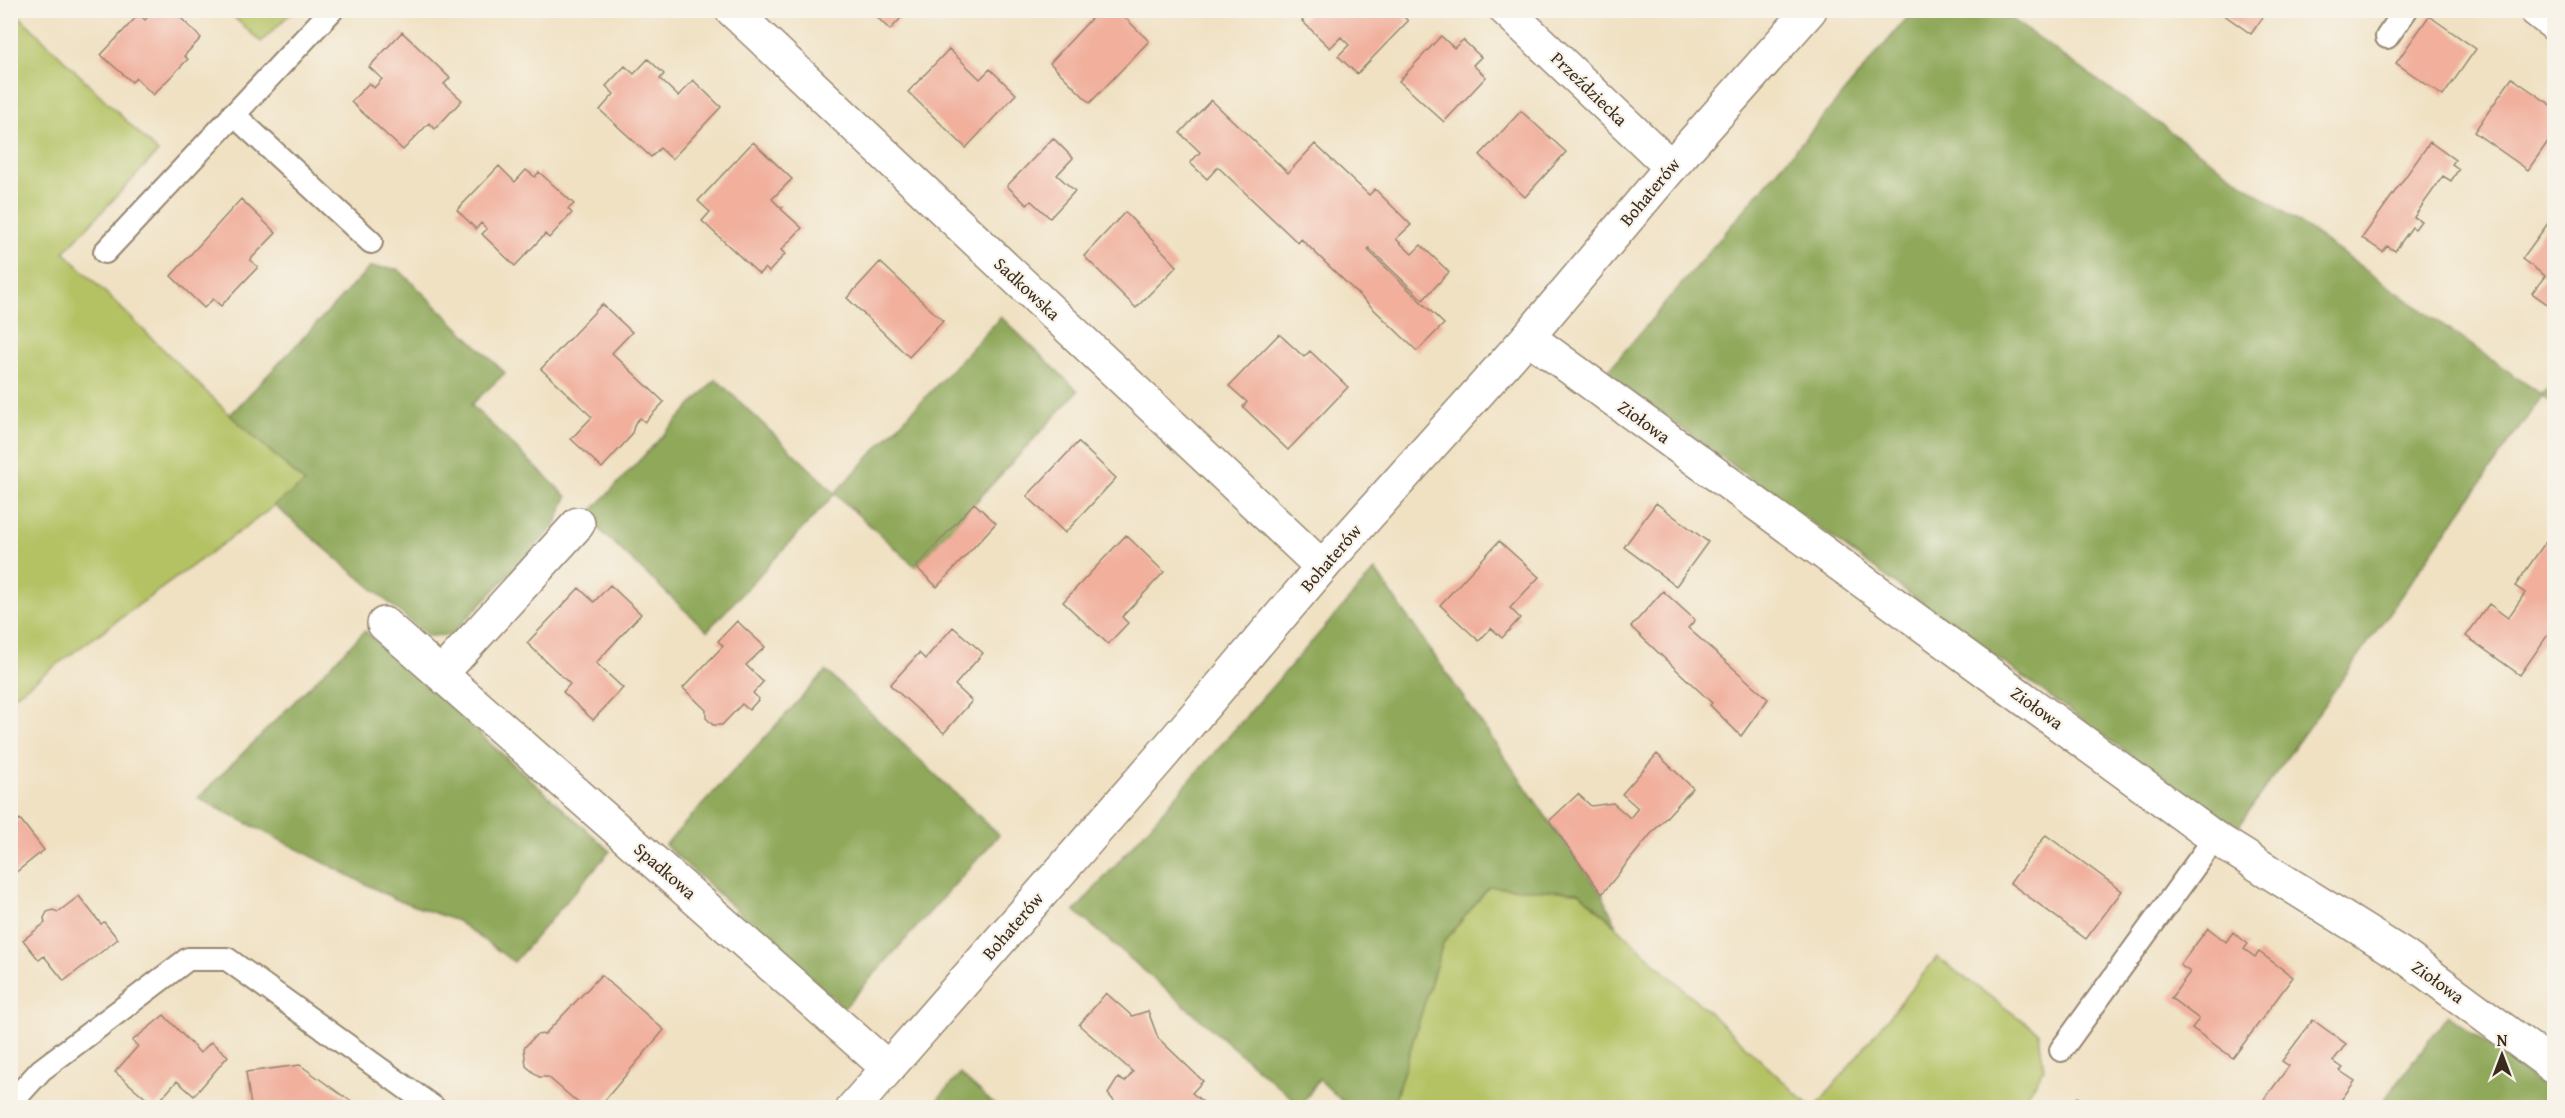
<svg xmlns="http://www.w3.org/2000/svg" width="2565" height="1118" viewBox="0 0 2565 1118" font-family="'Gentium Book Plus',serif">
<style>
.green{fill:#b4c264;stroke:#787641;stroke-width:1.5}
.forest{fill:#8fa85a;stroke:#65693c;stroke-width:1.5}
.building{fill:#f1af9c}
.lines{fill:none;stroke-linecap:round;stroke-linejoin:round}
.lane-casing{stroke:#968670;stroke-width:26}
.street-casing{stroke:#968670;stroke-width:36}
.secondary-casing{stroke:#968670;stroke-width:36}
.lane{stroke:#fff;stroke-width:22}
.street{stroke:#fff;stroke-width:33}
.secondary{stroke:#fff;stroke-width:33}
.labels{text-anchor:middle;stroke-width:4.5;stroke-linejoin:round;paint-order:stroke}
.street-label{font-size:18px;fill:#3b2a1e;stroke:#f7f3e8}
</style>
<rect width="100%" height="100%" fill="#f7f3e8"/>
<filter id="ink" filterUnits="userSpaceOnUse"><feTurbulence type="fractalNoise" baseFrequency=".0167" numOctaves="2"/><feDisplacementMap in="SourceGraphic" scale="12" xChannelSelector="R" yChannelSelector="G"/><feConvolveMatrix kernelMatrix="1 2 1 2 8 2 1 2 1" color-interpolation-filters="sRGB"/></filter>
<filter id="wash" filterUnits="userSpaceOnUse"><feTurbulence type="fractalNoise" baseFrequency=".008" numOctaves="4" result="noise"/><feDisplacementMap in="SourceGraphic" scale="24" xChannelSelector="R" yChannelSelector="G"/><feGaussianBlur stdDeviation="1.35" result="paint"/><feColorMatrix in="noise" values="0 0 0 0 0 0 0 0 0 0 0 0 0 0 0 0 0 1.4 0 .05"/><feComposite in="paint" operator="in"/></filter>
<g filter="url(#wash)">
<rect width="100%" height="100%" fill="#f0e1c3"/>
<!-- green -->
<path class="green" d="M13 10 158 152 64 252 230 415 306 483 11 698 10 11Z
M227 11H293L261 42Z
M1489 886 1579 892 1811 1107 1396 1108 1394 1102 1443 943Z
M1937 957 2039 1033 2044 1070 2018 1107H1816Z"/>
<!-- forest -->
<path class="forest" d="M2000 11 2542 395 2554 379V404L2542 396 2235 831 1606 373 1913 11Z
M370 267 398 269 505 373 471 405 567 497 554 527 451 635 428 636 274 505 305 483 230 415Z
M1001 317 1078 391 916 567 835 494 707 631 586 517 716 379 835 493Z
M1375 570 1549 821 1602 894 1617 926 1579 892 1489 887 1443 943 1394 1102 1389 1107H1348L1319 1079 1301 1106 1075 911Z
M365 631 610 851 514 962 457 921 395 899 198 798Z
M826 671 999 835 844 1008 665 845Z
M2448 1015 2554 1095V1107H2379Z
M960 1074 997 1107H931Z"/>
<g id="blocks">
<!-- building -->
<path class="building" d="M154 10H173L201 38 184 56 188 59 153 95 136 78 132 82 101 55 139 14 145 20Z
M870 10H908L890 30Z
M1099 10H1117L1149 41 1090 103 1050 63Z
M1312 10H1397L1408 21 1357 74 1338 56 1349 45 1341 37 1330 48 1302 21Z
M2221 10H2268L2251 34 2220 12Z
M2429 16 2476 49 2443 96 2396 63Z
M402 32 450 78 444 84 462 100 435 129 429 123 403 150 351 102 369 83 374 88 382 79 369 67Z
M1441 36 1454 48 1463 40 1481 57 1473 65 1486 77 1444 122 1399 81Z
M949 49 980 79 990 69 1016 94 966 148 908 92Z
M648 59 664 74 660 79 678 96 693 80 721 107 672 159 660 148 651 157 600 110 614 94 606 86 625 66 634 74Z
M2512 78 2554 107V133L2528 170 2474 132Z
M1211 100 1288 173 1315 144 1369 195 1375 189 1411 225 1396 239 1412 254 1421 245 1449 272 1423 300 1369 248 1368 250 1444 324 1417 351 1301 239 1298 243 1218 167 1207 179 1190 163 1200 152 1180 133Z
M1521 111 1566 152 1525 197 1480 155Z
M1053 138 1073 158 1057 175 1075 191 1050 218 1031 201 1027 205 1007 186Z
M753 142 792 179 772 199 779 206 783 207 781 209 802 228 781 250 785 254 769 272 765 268 759 274 702 221 710 212 698 201Z
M2430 142 2455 160 2452 164 2459 169 2451 181 2443 176 2414 217 2421 221 2415 229 2412 227 2395 251 2387 246 2383 252 2362 238Z
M499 166 515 182 526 170 535 177 539 172 574 204 568 209 572 213 549 238 545 234 515 266 482 234 487 229 481 223 476 229 457 210Z
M241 199 276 233 250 260 258 267 221 306 213 299 204 308 171 276Z
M1125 212 1177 266 1136 308 1084 256Z
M2554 215V309L2532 293 2545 276 2522 259Z
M880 262 943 321 909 357 847 298Z
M602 304 632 332 612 353 664 402 645 422 640 418 635 423 631 436 602 468 571 439 592 417 541 369Z
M1279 334 1304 357 1310 351 1348 387 1288 450 1243 407 1247 402 1229 386Z
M1078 442 1116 478 1065 533 1027 496Z
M974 503 996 523 937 587 916 567Z
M1656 503 1708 542 1676 586 1624 547Z
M2554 530V626L2520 675 2466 636 2489 604 2508 618 2525 593 2515 586Z
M1126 535 1164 572 1122 617 1128 623 1108 644 1063 602Z
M1499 541 1539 577 1510 608 1520 618 1502 638 1491 628 1479 641 1440 605Z
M610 585 641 614 596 663 623 688 593 720 563 692 570 684 527 643 579 588 594 602Z
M1663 591 1695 620 1688 628 1768 699 1741 736 1710 705 1712 703 1631 627Z
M737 621 765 647 746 665 763 682 753 693 759 699 749 710 742 704 722 725H713L706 718V710L683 688 723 646 718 641Z
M953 627 983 653 955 685 972 701 944 733 890 685 919 653 925 659Z
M1657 754 1693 788 1650 835 1602 894 1549 821 1578 794 1591 806 1613 803 1630 818 1638 808 1622 794Z
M20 819 44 850 10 877V827Z
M2046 835 2122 891 2086 939 2010 883Z
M79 896 101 924 104 922 118 939 64 981 44 956 39 960 23 940 45 923 44 918 47 912 53 910 58 912Z
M2208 928 2226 942 2233 932 2248 944 2244 949 2255 957 2259 952 2293 977 2233 1058 2192 1028 2199 1019 2171 998 2190 972 2180 965Z
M601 975 664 1030 599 1107H583L548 1077H539L526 1066 524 1048 536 1035 545 1034Z
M1106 993 1132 1016 1148 1011 1158 1038 1203 1081 1192 1093 1203 1102 1199 1107H1119L1108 1094 1118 1078 1125 1082 1133 1072 1079 1025Z
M164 1015 200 1053 211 1042 228 1056 194 1096 177 1081 155 1106 115 1072 138 1046 132 1041Z
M2313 1020 2346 1044 2333 1061 2343 1068 2340 1071 2355 1081 2339 1103V1107H2265L2261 1104 2289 1066 2282 1061Z
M300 1065 343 1096 360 1107H251L246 1072Z
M2078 1097 2092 1107H2070Z"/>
</g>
</g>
<g filter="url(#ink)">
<use href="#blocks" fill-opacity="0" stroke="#968670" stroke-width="1.5"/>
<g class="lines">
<defs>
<path id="lane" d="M2387 37 2406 10
M233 114 371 242
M105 252 332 10
M2061 1050 2215 838
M10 1104 41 1070 188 959H227L434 1108"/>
<path id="street" d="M732 10 1322 567
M1506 10 1671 167
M2536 10 2554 24
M1528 337 2215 838 2404 956 2554 1067
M384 624 888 1068
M442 673 578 524"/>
<path id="secondary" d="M853 1108 1158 760 1322 567 1528 337 1671 167 1810 10"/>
</defs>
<!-- lane casing -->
<use href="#lane" class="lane-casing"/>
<!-- street casing -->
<use href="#street" class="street-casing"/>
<!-- secondary casing -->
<use href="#secondary" class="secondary-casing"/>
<!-- lane -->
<use href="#lane" class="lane"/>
<!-- street -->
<use href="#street" class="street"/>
<!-- secondary -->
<use href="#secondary" class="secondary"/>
</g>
</g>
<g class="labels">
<!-- street labels -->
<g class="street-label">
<text transform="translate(1589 89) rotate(44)" y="6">Przeździecka</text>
<text transform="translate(1650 192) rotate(-50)" y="6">Bohaterów</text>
<text transform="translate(1027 289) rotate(43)" y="6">Sadkowska</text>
<text transform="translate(1644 422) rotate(36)" y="6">Ziołowa</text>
<text transform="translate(1331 558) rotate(-49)" y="6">Bohaterów</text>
<text transform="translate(2037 708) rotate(36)" y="6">Ziołowa</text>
<text transform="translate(665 871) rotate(41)" y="6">Spadkowa</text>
<text transform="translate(1013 926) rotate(-49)" y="6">Bohaterów</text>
<text transform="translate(2438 982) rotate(36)" y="6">Ziołowa</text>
</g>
</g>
<!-- margin -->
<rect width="2565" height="1118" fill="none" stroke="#f7f3e8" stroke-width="36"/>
<!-- north arrow -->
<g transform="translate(2502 1055)" stroke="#f7f3e8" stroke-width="4.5" paint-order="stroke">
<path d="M0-4.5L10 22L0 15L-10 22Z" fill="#3b2a1e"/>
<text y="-9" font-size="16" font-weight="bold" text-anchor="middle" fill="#3b2a1e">N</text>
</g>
</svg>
